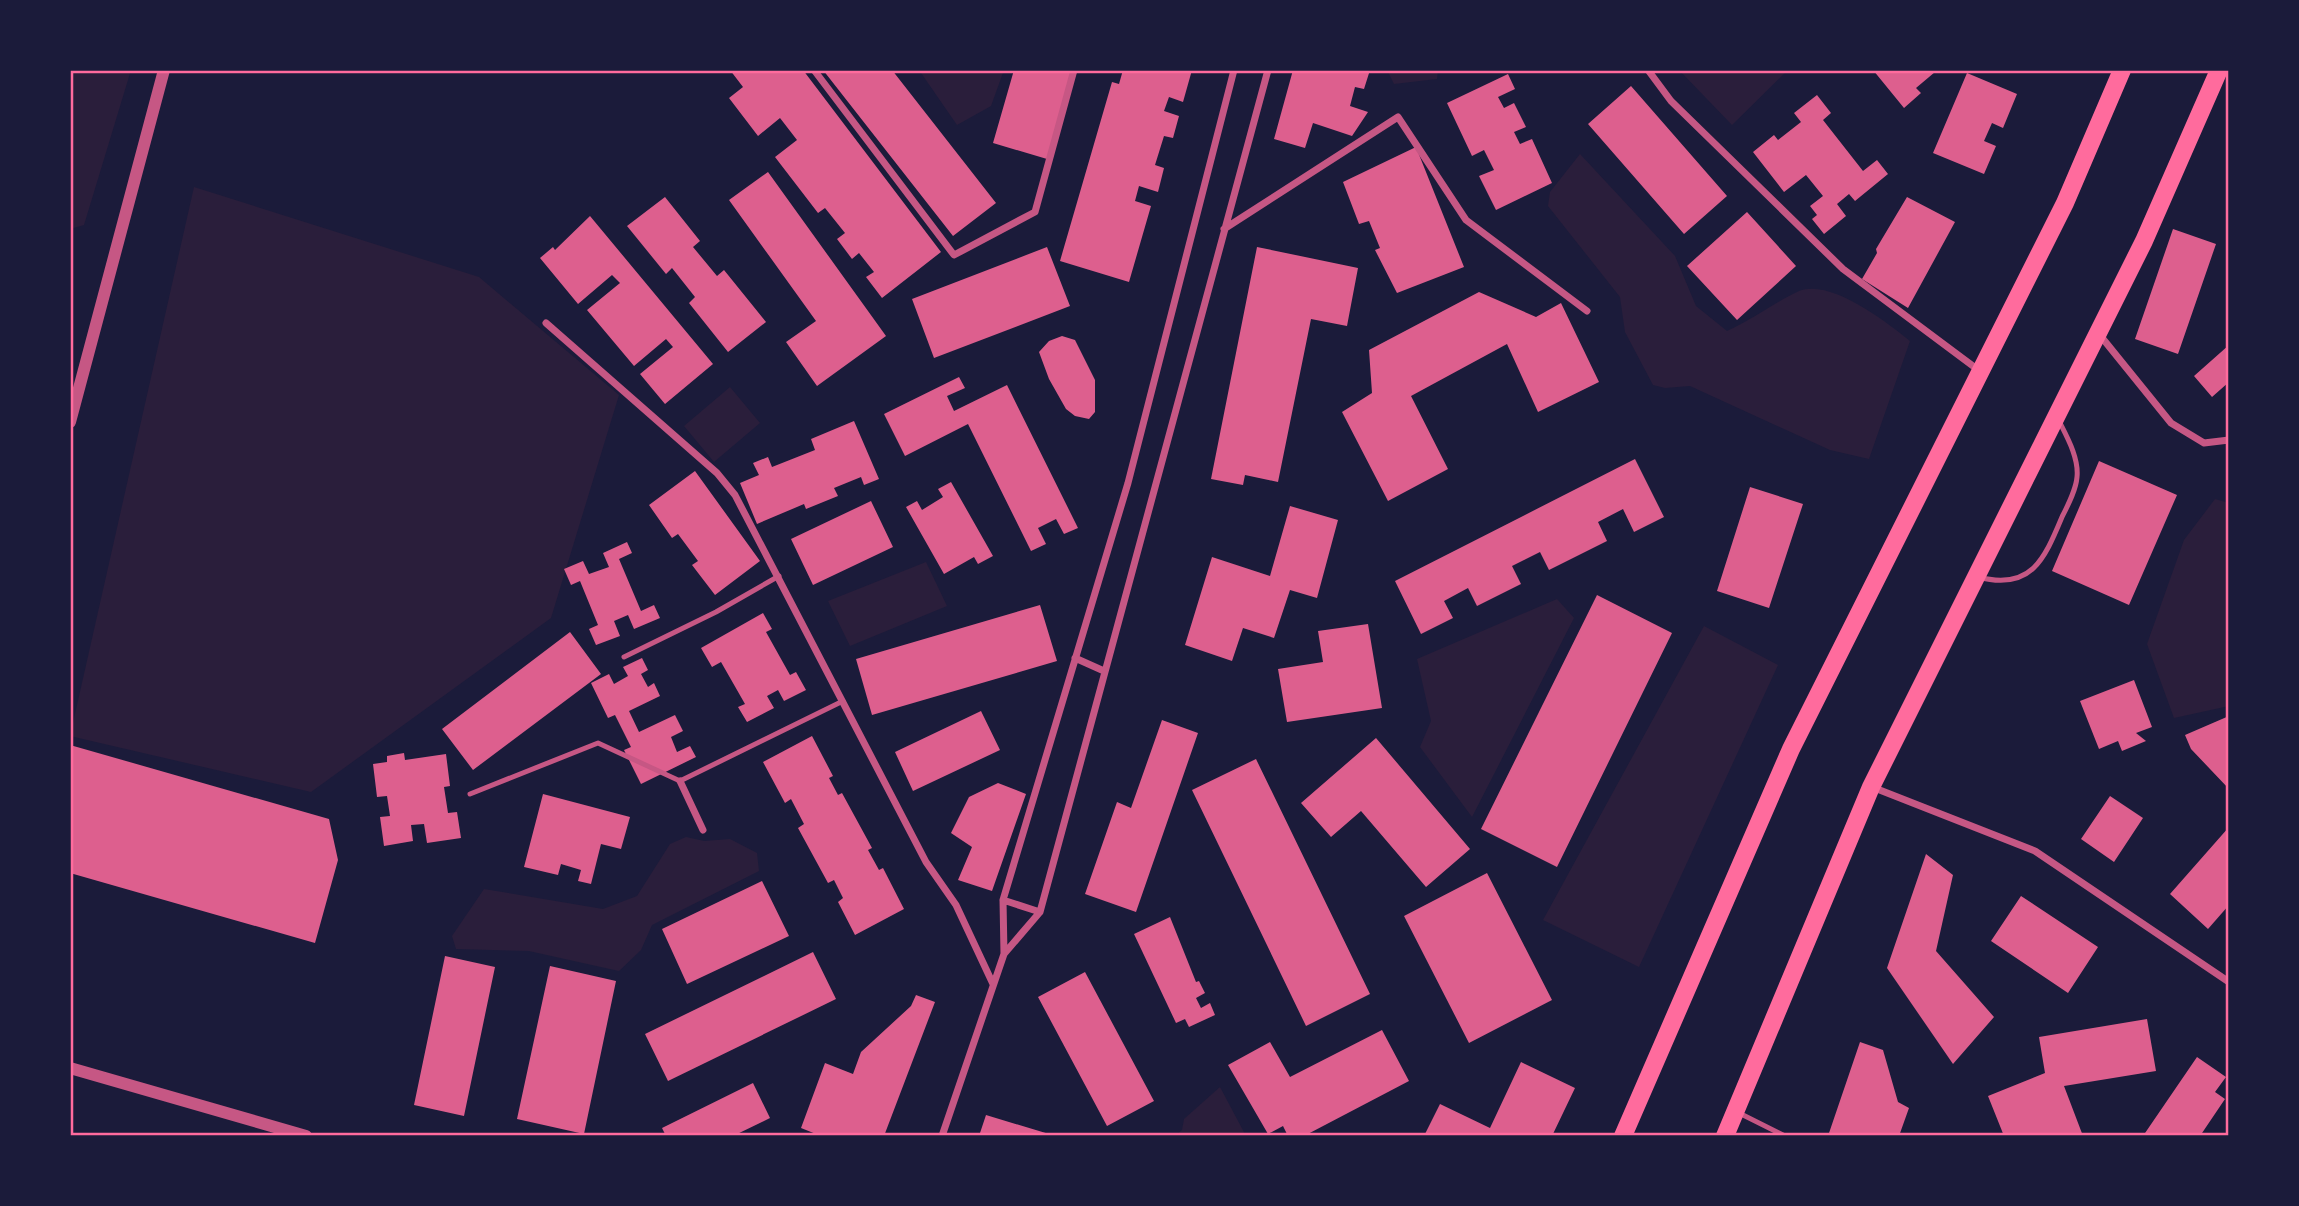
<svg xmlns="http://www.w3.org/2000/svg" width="2299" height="1206" viewBox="0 0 2299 1206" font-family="Barlow,sans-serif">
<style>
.green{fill:#2a1e3b}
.building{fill:#dd5f8e}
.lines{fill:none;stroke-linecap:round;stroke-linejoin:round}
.service{stroke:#c65784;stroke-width:5}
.minor{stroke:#c65784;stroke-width:7}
.tertiary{stroke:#c65784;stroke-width:12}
.primary{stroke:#ff6b9d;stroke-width:18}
.neatline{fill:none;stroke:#ff6b9d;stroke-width:2.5}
</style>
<rect width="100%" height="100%" fill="#1b1b3a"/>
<!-- green -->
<path class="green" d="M70 70H131L84 225 70 229Z
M919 70H1004L991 106 957 125Z
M1387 70H1438L1437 79 1394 84Z
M1679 70H1788L1732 125Z
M1580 154 1675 256 1696 306 1727 331C1752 320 1777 301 1799 291 1830 278 1887 322 1910 341L1869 459 1830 450 1690 386 1665 388 1653 385 1625 332 1620 297 1548 206 1550 192Z
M194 187 479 277 619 395 551 618 311 792 70 736Z
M730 387 760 423 714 462 684 426Z
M2215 499 2229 503V706L2174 718 2147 644 2184 540Z
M926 562 947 606 850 646 828 601Z
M1557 599 1574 618 1472 817 1420 747 1431 721 1417 659Z
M1704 626 1778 665 1639 967 1543 920Z
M686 837 704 841 730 839 757 853 759 871 652 925 641 950 619 971 529 951 456 949 452 936 484 889 603 909 637 896 670 844Z
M1220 1087 1246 1136H1175L1182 1130 1184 1119Z"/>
<!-- building -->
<path class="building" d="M730 70H803L941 252 882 298 866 277 874 272 859 253 852 259 837 239 845 233 825 208 818 213 775 157 797 140 780 118 758 136 729 98 743 87Z
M823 70H892L996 203 953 236Z
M1014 70H1072L1047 159 993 143Z
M1123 70H1192L1183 102 1169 97 1164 111 1179 116 1173 138 1164 136 1155 165 1164 168 1158 192 1139 186 1135 201 1151 206 1129 282 1060 261 1112 82 1119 84Z
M1293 70H1370L1364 89 1355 87 1350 106 1368 112 1352 136 1313 123 1305 148 1274 139Z
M1873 70H1933L1935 72 1916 88 1921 93 1904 108Z
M1967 73 2017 94 2003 128 1992 123 1984 141 1996 146 1984 174 1933 153Z
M1508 74 1515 89 1498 97 1504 108 1514 103 1526 127 1514 132 1520 144 1532 139 1552 183 1496 210 1479 176 1494 170 1484 150 1472 156 1447 103Z
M1631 86 1727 196 1684 234 1588 124Z
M1817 95 1831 113 1823 120 1863 171 1877 160 1888 174 1855 201 1849 194 1837 204 1846 216 1824 234 1812 219 1817 215 1810 206 1823 196 1806 175 1784 192 1753 152 1774 135 1778 140 1801 122 1794 113Z
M1416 147 1464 267 1397 293 1375 250 1380 248 1369 221 1359 224 1343 182Z
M768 172 886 336 817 386 786 342 816 321 729 200Z
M665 197 700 241 693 247 717 276 724 270 766 322 728 352 689 303 695 297 672 268 666 274 627 226Z
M1907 197 1955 222 1908 308 1862 279 1877 253 1876 249Z
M1747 212 1796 266 1737 320 1687 266Z
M590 216 713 364 665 404 640 374 673 347 666 339 634 366 587 310 620 283 612 275 578 304 540 258 553 247 555 250Z
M2173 229 2216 244 2178 354 2135 339Z
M1047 247 1070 306 934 358 912 299Z
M1257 247 1358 268 1347 326 1311 319 1278 482 1245 475 1243 485 1211 479Z
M1479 292 1536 317 1561 303 1599 382 1538 412 1507 344 1411 396 1448 469 1388 501 1342 412 1372 393 1369 350Z
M1062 336 1075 340 1095 380V412L1089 419 1075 416 1066 409 1049 379 1039 352 1049 341Z
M2229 345V382L2212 397 2194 376Z
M959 377 965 388 947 396 954 411 1007 385 1078 528 1064 534 1056 519 1038 528 1046 544 1031 551 968 424 905 456 884 414Z
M854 421 879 479 864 485 861 477 834 488 838 496 806 509 804 504 757 524 740 483 759 475 753 463 768 457 772 467 815 450 811 439Z
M1635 459 1664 517 1634 532 1623 509 1598 522 1607 541 1549 570 1540 552 1512 566 1521 584 1477 606 1468 588 1444 601 1453 618 1421 634 1395 581Z
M2099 461 2177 495 2129 605 2052 571Z
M695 471 760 561 715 595 692 565 698 561 678 534 672 538 649 505Z
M951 482 993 556 978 564 974 557 944 574 906 507 917 501 922 510 943 497 938 489Z
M1750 487 1803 504 1769 608 1717 591Z
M871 501 893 547 813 585 791 539Z
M1290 506 1338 520 1317 598 1290 590 1274 638 1243 628 1232 661 1185 645 1212 557 1270 576Z
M627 542 632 553 619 559 641 611 654 605 660 618 634 629 628 615 614 621 620 636 596 645 589 629 598 625 580 581 571 585 564 569 583 561 589 574 609 567 603 553Z
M1597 595 1672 633 1557 867 1481 829Z
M1040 605 1057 661 872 715 856 659Z
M763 613 772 629 766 632 790 675 796 672 806 690 784 701 778 690 767 696 774 708 747 722 738 707 745 704 721 662 712 667 701 648Z
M1368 624 1382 708 1287 722 1278 669 1323 662 1318 631Z
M570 632 601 674 473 770 442 729Z
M642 658 648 670 641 674 648 687 654 683 660 696 629 711 639 732 675 715 683 731 671 737 677 752 690 746 696 757 641 784 624 750 631 747 615 715 608 718 591 683 609 674 614 684 628 676 623 667Z
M2134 680 2152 727 2136 733 2146 741 2122 751 2118 741 2099 749 2080 701Z
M981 711 1000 750 913 791 895 752Z
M2229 716V789L2191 749 2185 735Z
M1162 720 1198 733 1136 912 1085 894 1117 802 1131 808Z
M812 736 833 776 829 778 838 795 842 793 872 848 868 850 879 870 883 868 904 909 855 935 838 902 843 898 834 880 828 883 798 828 804 824 791 799 785 803 763 762Z
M1376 738 1470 849 1426 887 1361 811 1331 837 1301 803Z
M70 745 329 819 338 860 315 943 70 873V829L73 818H70Z
M404 753 405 760 446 754 450 786 444 787 448 813 457 812 461 838 427 843 424 824 411 825 413 841 384 846 380 817 390 816 387 796 377 797 373 764 387 762V756Z
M1256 759 1370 994 1306 1026 1192 790Z
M998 783 1026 794 992 891 958 880 972 847 951 833 969 797Z
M543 794 630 817 621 849 601 844 591 884 578 881 581 870 561 864 558 875 524 867Z
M2110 796 2143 818 2114 862 2081 839Z
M2229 827V905L2208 929 2170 894Z
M1926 854 1953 875 1936 951 1994 1017 1953 1064 1887 968Z
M1487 873 1552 1000 1469 1043 1404 916Z
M762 881 789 936 687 984 662 929Z
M2021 896 2098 947 2068 993 1991 941Z
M1170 917 1196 982 1199 981 1205 993 1196 998 1201 1008 1210 1003 1215 1015 1189 1027 1185 1019 1176 1023 1134 934Z
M813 952 836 999 668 1081 645 1034Z
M445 956 495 967 464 1116 414 1105Z
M550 966 616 981 584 1134 517 1119Z
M1085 972 1154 1101 1107 1126 1038 997Z
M916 995 935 1002 884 1136H821L801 1128 825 1063 853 1074 861 1052 911 1006Z
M2147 1019 2156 1071 2064 1086 2083 1136H2004L1988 1096 2045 1073 2039 1037Z
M1382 1030 1409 1081 1304 1136H1288L1283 1126 1268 1134 1228 1065 1270 1042 1290 1077Z
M1860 1042 1883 1050 1898 1102 1909 1108 1899 1136H1828Z
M2197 1057 2226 1077 2215 1092 2225 1099 2200 1136H2143Z
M1521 1062 1575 1088 1552 1136H1424L1440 1104 1490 1128Z
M753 1083 770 1118 733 1136H666L662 1128Z
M986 1115 1049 1134 1048 1136H979Z"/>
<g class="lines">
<!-- service -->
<path class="service" d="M1978 577C2031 591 2044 560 2062 517 2068 505 2076 490 2077 477 2079 458 2067 437 2059 421
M624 657 716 612 779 576
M470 794 598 743 680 781 843 701
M1739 1113 1785 1136"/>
<!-- minor -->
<path class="minor" d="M814 70 954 255 1035 212 1074 70
M1648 70 1671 101 1843 269 1981 372
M1224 229 1398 117 1466 220 1587 311
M546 323 717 473 735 495 926 862 956 905 993 984
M2099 334 2171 423 2204 443 2229 440
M1075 658 1104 671
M680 781 703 830
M1872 787 2035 851 2229 982
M1003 900 1040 912
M1004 954 1040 912 1268 70
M942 1136 1004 954 1003 900 1128 483 1234 70"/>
<!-- tertiary -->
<path class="tertiary" d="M70 422 164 70
M70 1068 306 1136"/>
<!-- primary -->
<path class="primary" d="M1623 1136 1791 749 2065 203 2122 70
M1725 1136 1871 787 2144 241 2219 70"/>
</g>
<!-- border -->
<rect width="2299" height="1206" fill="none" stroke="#1b1b3a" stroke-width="144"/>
<rect x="72" y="72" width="2155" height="1062" class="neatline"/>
</svg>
